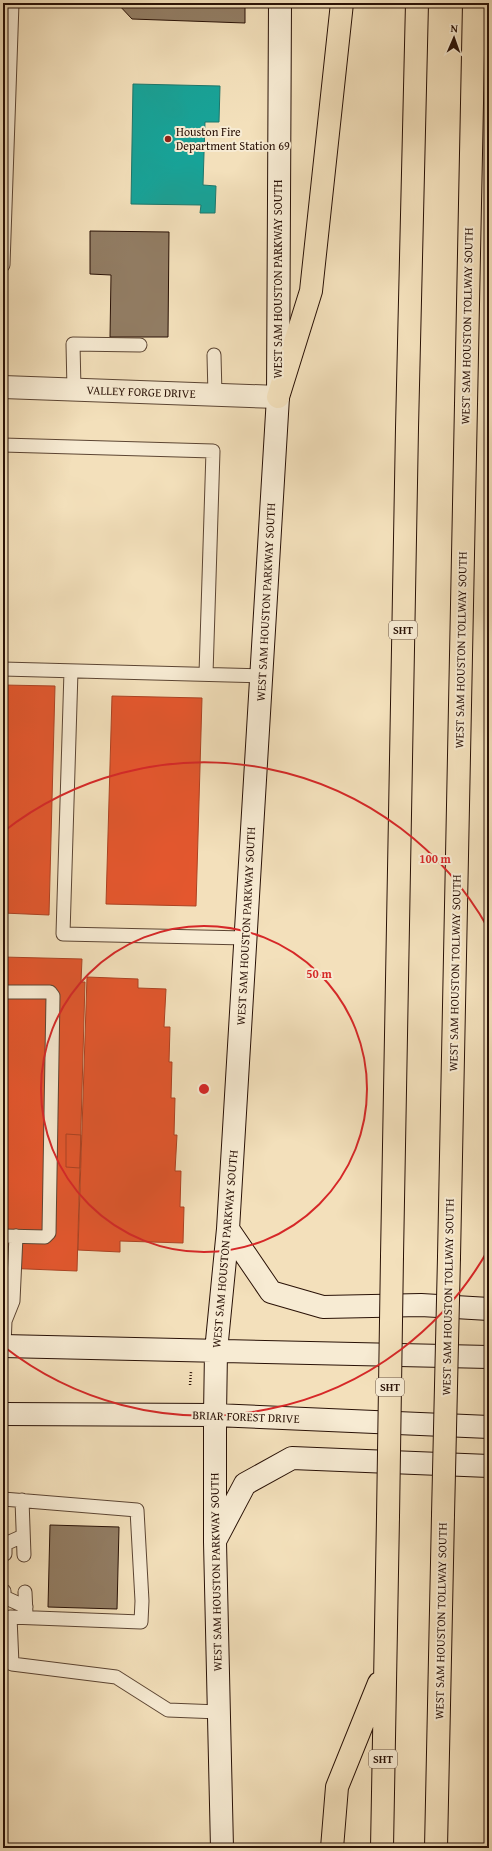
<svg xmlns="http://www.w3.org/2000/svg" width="492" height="1851" viewBox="0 0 492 1851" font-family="'Gentium Book Plus',serif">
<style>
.shops{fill:#e4572e;stroke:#ac4222}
.public{fill:#17a398;stroke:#1c776c}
.building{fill:#927d64;stroke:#291106}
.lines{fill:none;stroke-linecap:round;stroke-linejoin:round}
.lane-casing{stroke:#5c4533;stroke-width:15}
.street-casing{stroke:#5c4533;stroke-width:24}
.secondary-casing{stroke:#291106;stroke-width:24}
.highway-casing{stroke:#291106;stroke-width:24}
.path{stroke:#291106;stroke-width:2.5;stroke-dasharray:1 2;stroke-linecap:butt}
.lane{stroke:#f7ebd3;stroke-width:13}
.street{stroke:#f7ebd3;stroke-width:22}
.secondary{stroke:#f7ebd3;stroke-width:22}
.highway{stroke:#f3e0bb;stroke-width:22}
.highway-bridge-casing{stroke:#291106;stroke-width:24;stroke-linecap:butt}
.highway-bridge{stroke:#f3e0bb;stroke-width:22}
.ring{fill:none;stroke:#d62828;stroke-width:2}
.poi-dot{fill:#8f2418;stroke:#f7ebd3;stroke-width:1.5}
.labels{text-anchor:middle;stroke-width:4;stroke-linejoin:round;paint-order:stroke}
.shield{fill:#f7ebd3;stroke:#675244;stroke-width:1}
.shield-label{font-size:11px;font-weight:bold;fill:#291106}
.poi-label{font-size:12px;fill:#291106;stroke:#f7ebd3;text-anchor:start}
.street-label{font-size:12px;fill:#291106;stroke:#f7ebd3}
.centre{fill:#d62828;stroke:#f7ebd3;stroke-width:2}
.ring-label{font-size:12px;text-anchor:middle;font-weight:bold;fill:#d62828;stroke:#f7ebd3;stroke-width:4;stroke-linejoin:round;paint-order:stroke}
</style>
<rect width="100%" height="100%" fill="#f3e0bb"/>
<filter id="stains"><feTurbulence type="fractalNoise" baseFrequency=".005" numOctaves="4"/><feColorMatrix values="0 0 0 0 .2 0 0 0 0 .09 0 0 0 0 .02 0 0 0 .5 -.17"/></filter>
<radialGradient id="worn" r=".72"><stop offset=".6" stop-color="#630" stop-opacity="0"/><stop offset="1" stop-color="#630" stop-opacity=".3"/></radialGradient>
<!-- shops -->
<path class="shops" d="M3 685 55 686 49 915 3 913Z
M112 696 202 698 196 906 106 904Z
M3 957 82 959 81 982H85L77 1271 3 1268Z
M87 977 138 979V988L166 989 164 1027H170L169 1062H172L171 1098H175L174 1135H177L175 1171H181L180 1207H184L183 1243 120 1241V1252L78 1250Z
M66 1134 81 1135 80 1168 66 1167Z"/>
<!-- public -->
<path class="public" d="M133 84 220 86 219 122H205L203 185 216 186 215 213H200L201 205 131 204Z"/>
<!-- building -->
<path class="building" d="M117 3H245V23L132 19Z
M90 231 169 232 168 337H110L111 275 90 274Z
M50 1525 119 1527 117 1609 48 1607Z"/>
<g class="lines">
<defs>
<path id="lane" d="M3 265 12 3
M214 355 215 395
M74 389 73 344 140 345
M3 445 213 451 206 674
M3 669 261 676
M71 671 63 934 246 938
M3 992H50L53 996 49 1233 45 1237 3 1236
M4 1346 5 1321 13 1301 16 1236
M3 1499 137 1510 142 1601 141 1622 10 1617 12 1664 116 1677 168 1710 219 1712
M22 1500 24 1555
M5 1554V1544L23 1536
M4 1591V1597L26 1607
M25 1592 26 1614"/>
<path id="street" d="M3 387 278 397"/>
<path id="secondary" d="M228 1229 271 1292 323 1307 421 1305 489 1309
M3 1346 489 1357
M3 1414 215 1415 489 1427
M216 1539 245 1484 292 1458 489 1466
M222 1848 215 1542V1415L216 1351 228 1229 278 397 280 3"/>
<path id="highway" d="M278 397 311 291 342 3
M392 1256 407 428 417 3
M449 1257 474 3
M332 1848 337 1787 379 1683
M382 1848 388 1517
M436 1848 443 1515"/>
</defs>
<!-- lane casing -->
<use href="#lane" class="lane-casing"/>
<!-- street casing -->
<use href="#street" class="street-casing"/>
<!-- secondary casing -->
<use href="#secondary" class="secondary-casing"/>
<!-- highway casing -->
<use href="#highway" class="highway-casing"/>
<!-- path -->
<path class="path" d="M190 1385 191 1372"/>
<!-- lane -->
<use href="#lane" class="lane"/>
<!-- street -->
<use href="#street" class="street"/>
<!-- secondary -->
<use href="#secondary" class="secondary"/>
<!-- highway -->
<use href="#highway" class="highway"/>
<defs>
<path id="highway-bridge" d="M443 1515 449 1257
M388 1517 392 1256"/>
</defs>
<!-- highway-bridge casing -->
<use href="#highway-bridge" class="highway-bridge-casing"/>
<!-- highway-bridge -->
<use href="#highway-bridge" class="highway-bridge"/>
</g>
<!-- distance rings -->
<g class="ring">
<circle cx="204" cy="1089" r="163"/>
<path d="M488 1250A326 326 0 0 1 3 1346M3 832A326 326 0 0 1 488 928"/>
</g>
<!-- markers -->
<circle class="poi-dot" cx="168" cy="139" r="4"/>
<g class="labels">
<!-- shield labels -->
<g class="shield">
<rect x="389" y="621" width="28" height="18" rx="3"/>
<rect x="376" y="1378" width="28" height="18" rx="3"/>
<rect x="369" y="1750" width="28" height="18" rx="3"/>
</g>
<g class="shield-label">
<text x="403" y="634">SHT</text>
<text x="390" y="1391">SHT</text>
<text x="383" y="1763">SHT</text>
</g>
<!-- poi labels -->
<g class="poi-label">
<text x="176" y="136">Houston Fire<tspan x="176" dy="14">Department Station 69</tspan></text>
</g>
<!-- street labels -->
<g class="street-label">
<text transform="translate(278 279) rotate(-90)" y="4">WEST SAM HOUSTON PARKWAY SOUTH</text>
<text transform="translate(467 326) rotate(-89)" y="4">WEST SAM HOUSTON TOLLWAY SOUTH</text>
<text transform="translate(141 392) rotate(2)" y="4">VALLEY FORGE DRIVE</text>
<text transform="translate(266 602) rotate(-87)" y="4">WEST SAM HOUSTON PARKWAY SOUTH</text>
<text transform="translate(461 650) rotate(-89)" y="4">WEST SAM HOUSTON TOLLWAY SOUTH</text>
<text transform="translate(246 926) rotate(-87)" y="4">WEST SAM HOUSTON PARKWAY SOUTH</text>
<text transform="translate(455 973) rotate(-89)" y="4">WEST SAM HOUSTON TOLLWAY SOUTH</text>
<text transform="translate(225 1249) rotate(-85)" y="4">WEST SAM HOUSTON PARKWAY SOUTH</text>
<text transform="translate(448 1297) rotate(-89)" y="4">WEST SAM HOUSTON TOLLWAY SOUTH</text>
<text transform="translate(246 1417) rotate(2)" y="4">BRIAR FOREST DRIVE</text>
<text transform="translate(216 1572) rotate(-91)" y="4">WEST SAM HOUSTON PARKWAY SOUTH</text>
<text transform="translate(441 1621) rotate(-89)" y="4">WEST SAM HOUSTON TOLLWAY SOUTH</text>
</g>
</g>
<circle cx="204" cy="1089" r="6" class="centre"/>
<g class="ring-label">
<text x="435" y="863">100 m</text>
<text x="319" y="978">50 m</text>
</g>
<!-- margin -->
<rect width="492" height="1851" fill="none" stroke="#f3e0bb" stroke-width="16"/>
<rect x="4" y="4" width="484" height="1843" fill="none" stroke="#291106" stroke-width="2"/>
<rect x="8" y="8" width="476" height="1835" fill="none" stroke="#291106"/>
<!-- north arrow -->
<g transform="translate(454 38) rotate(2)" stroke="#f7ebd3" stroke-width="3" paint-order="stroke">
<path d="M0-3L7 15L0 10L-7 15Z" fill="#291106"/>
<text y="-6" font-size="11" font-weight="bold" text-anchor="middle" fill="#291106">N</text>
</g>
<rect width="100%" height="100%" filter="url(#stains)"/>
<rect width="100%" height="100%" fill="url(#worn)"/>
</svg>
